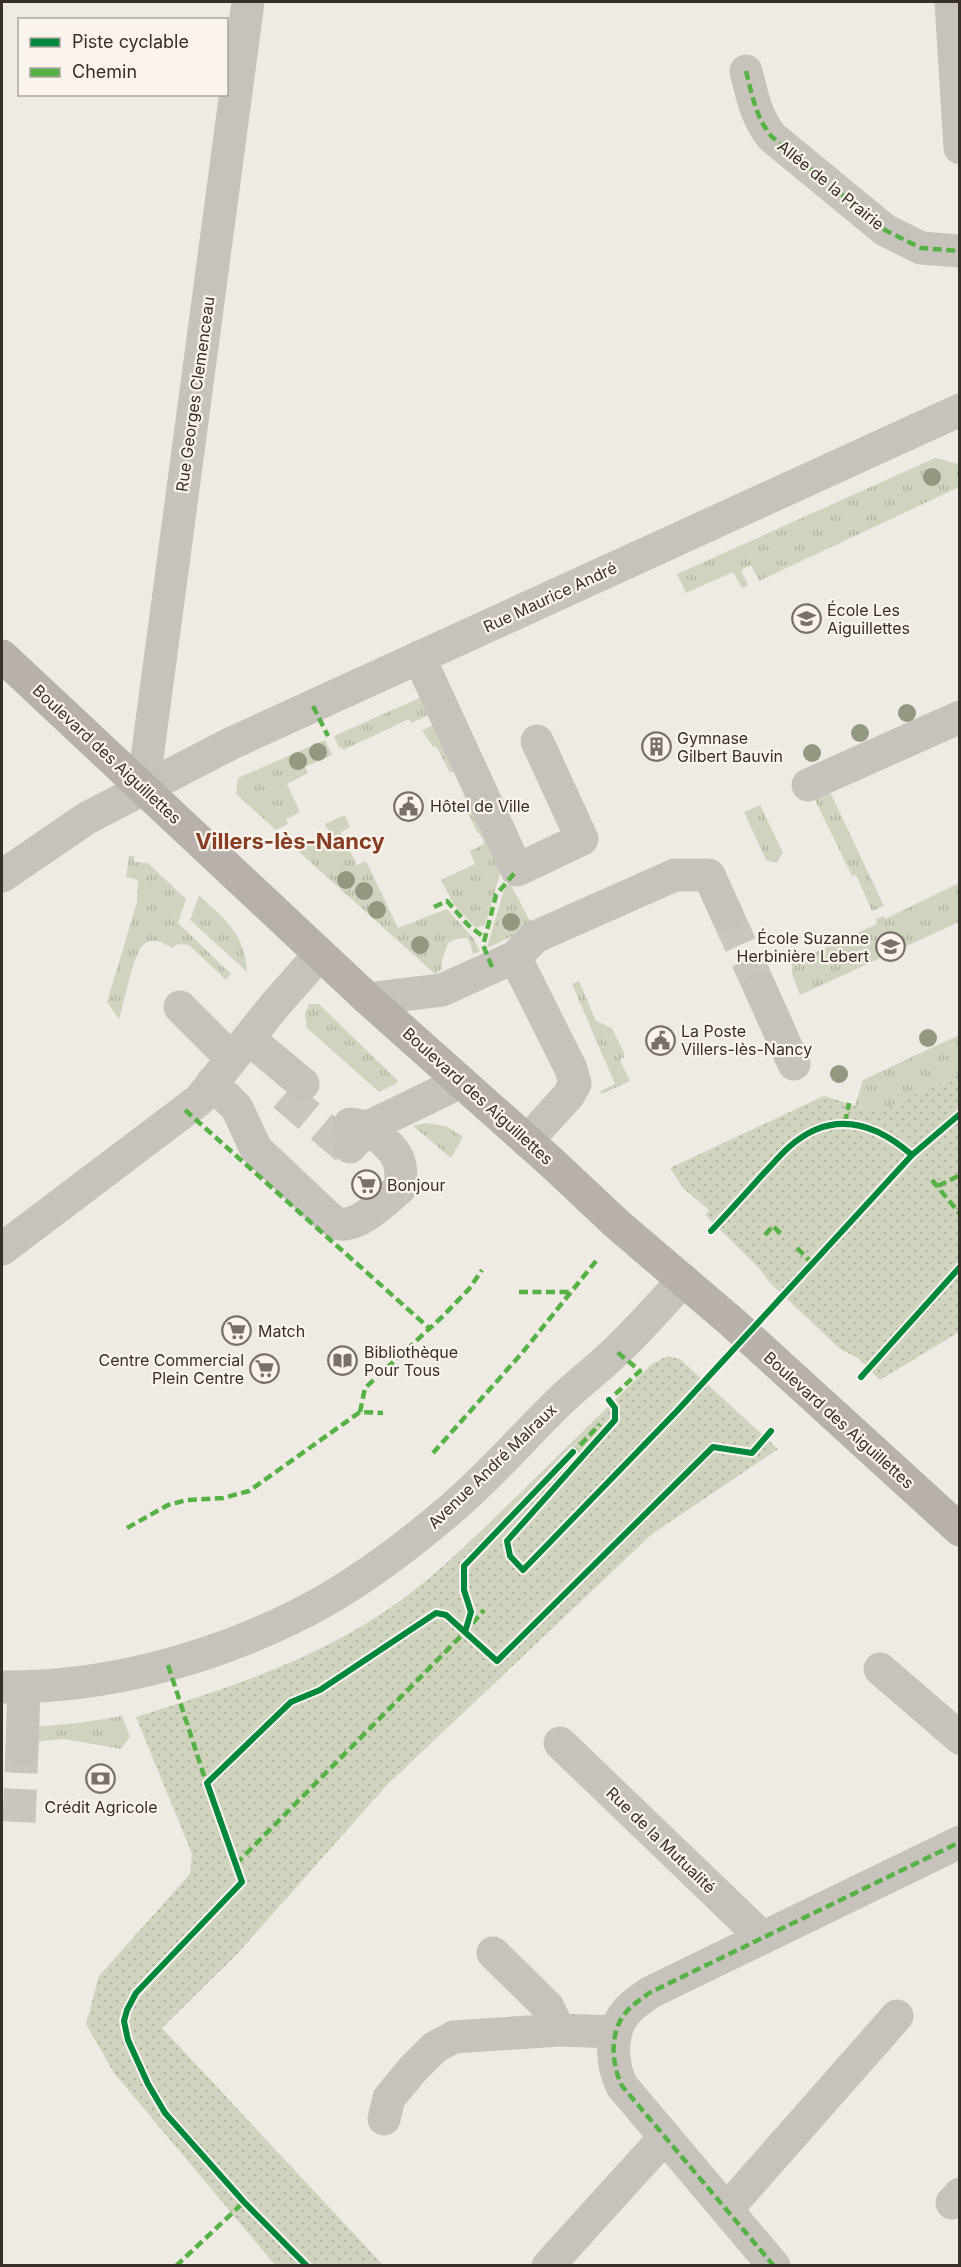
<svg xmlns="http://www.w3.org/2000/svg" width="961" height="2267" viewBox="0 0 961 2267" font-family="Inter,sans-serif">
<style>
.grass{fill:url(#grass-tufts)}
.park{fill:url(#park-dots)}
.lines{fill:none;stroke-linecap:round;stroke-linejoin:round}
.minor-tunnel{stroke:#cbc5bf;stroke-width:33;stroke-dasharray:33 16;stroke-linecap:butt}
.minor{stroke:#c8c2bc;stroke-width:33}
.major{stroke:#b7b0ab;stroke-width:33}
.quiet{stroke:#56b246;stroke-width:4.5;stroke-dasharray:9 4.5;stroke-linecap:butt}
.cycleway-casing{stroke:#faf4ec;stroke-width:10}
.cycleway{stroke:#00873e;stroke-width:6}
.tree{fill:#939980}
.labels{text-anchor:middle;stroke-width:4.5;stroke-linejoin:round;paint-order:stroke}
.street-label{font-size:16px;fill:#392f2a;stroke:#faf4ec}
.poi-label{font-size:16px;fill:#392f2a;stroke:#faf4ec;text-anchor:start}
.district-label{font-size:22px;font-weight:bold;fill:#873e25;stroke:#faf4ec}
</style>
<defs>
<pattern id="grass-tufts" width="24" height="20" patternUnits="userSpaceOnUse" patternTransform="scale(1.5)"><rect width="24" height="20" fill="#d0d4be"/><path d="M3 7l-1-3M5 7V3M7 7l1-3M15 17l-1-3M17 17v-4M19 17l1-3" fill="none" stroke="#b3b6a3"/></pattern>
<pattern id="park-dots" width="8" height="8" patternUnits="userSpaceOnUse" patternTransform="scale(1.5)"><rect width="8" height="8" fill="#d0d4be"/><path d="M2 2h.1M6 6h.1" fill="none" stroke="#b3b6a3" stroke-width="1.8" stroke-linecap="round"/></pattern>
</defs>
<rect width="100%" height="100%" fill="#efeae4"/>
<!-- grass -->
<path class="grass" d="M935 458 959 464V487L759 581 751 565 741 570 748 585 742 588 733 572 686 593 677 574Z
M424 696 432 714 411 723 409 719 343 750 341 747 339 748 334 736Z
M437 724 458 769 450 773 436 746 433 747 422 730Z
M325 740 332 755 305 767 308 773 287 784 300 812 286 819 288 824 276 830 236 794 238 778Z
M830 792 884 906 872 911 856 875 852 876 815 800Z
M472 800 503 864 485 925 476 928 454 905 441 880 475 864 470 851 483 845 484 840 476 830 470 816 462 812 453 815 451 809Z
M760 805 783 853 776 863 766 860 744 812Z
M345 815 350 827 341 832 357 865 366 861 398 928 447 909 474 939 480 952 473 954 470 943 467 938 456 939 448 943 442 960V969L435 974 297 850 331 836 325 824Z
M129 856H134V862L148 863 186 899 178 923 231 974 226 980 189 945 178 944 172 948C163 942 151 936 142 946 133 956 124 1004 119 1019L107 1002 137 902 138 880 126 877Z
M959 883V922L800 995 792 974V963L877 924 876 919 884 916 885 919Z
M508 885H511L533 927 487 948 505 886Z
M199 895C225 920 245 933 247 972L190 920Z
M579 981 596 1021 612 1028 624 1053V1057L620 1060 630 1081 602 1094 600 1091 615 1084 572 984Z
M309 1004H319L398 1081 396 1084 379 1092 307 1028 305 1014Z
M959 1035V1075L876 1113 855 1105 863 1080Z
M425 1123 446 1126 463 1137 451 1158 413 1126Z
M122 1716 130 1737 121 1749 64 1739 31 1742 32 1727 78 1723Z"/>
<!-- park -->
<path class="park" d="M959 1075V1332L880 1380 858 1358 840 1349 770 1283 758 1267 705 1215 709 1210 683 1188 670 1168 824 1096 876 1112Z
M668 1356 680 1359 778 1449 652 1534 386 1786 239 1952 162 2028 383 2265H275L114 2073 86 2024 99 1976 190 1874 192 1854 136 1717C228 1688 323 1658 401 1600 442 1570 479 1533 516 1497 561 1453 606 1408 652 1364Z"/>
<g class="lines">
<!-- minor-tunnel -->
<path class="minor-tunnel" d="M727 915 760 988
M284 1095 348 1149 350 1147
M19 1822 22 1749"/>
<!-- minor -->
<path class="minor" d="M951 2 960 148
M746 71C752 95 756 118 772 137L885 230 921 248 960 251
M419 657 517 870 582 839 537 741
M808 785 960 717
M143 788 248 2
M2 876 87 818 232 743 960 410
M515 957 535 937 675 875H709L727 915
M760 988 794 1064
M368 999 442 990 515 957 571 1069 575 1084 568 1096 527 1141
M180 1007 231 1058
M248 1038 303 1084
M212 1083 237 1108 256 1149 327 1216C331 1219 336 1223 340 1224 359 1227 386 1200 400 1188 405 1154 391 1148 368 1127L350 1147
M350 1124 368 1127 461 1082
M2 1249 199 1100 275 1005 320 954
M880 1669 960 1738
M2 1687C100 1688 201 1662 290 1619 349 1591 402 1551 451 1509 490 1476 524 1436 560 1401 577 1385 595 1371 611 1356 637 1332 660 1306 683 1280
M560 1743 763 1938
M22 1749 24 1687
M493 1953 548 2007 559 2030
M384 2119 389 2098 413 2069 435 2047 454 2037 559 2030 616 2032
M952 2203 960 2194
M727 2209 897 2016
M548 2266 665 2137
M774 2266 622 2086C611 2063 609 2031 627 2011 633 2004 642 1999 649 1993L960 1842"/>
<!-- major -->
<path class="major" d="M2 656 368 999 551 1162 617 1224 733 1323 960 1530"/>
<!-- quiet -->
<path class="quiet" d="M746 71C752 95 756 118 772 137L885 230 921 248 960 251
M313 706 328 736
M434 907 447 901 468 925 485 938
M492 967 483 945 485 938 496 895 517 870
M185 1110 430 1329
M845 1123 849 1103
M932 1180 960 1214
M938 1186 960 1175
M765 1235 773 1226 781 1234
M797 1248 812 1263
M519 1292H570
M612 1404 609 1400 640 1371 616 1351
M360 1412 365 1388 442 1317 469 1289 482 1270
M433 1453 522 1353 596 1261
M571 1455 600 1424
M127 1528 168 1505 187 1500 223 1498 249 1491 360 1412 383 1413
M168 1665 208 1788
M236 1864 465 1632 484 1610
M176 2266 244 2202
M774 2266 622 2086C611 2063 609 2031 627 2011 633 2004 642 1999 649 1993L960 1842"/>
<defs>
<path id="cycleway" d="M711 1231C729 1212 746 1193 764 1173 772 1165 780 1155 789 1147 831 1110 873 1121 912 1155
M861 1377 960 1267
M609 1400 615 1408V1420L507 1541 510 1556 523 1570 677 1411 912 1155 960 1114
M465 1632 471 1612 464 1590V1566L573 1452
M307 2266 244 2202 165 2113 148 2084 128 2040 124 2021 127 2010 136 1993 242 1882 207 1783 291 1702 320 1690 436 1613 446 1615 497 1661 713 1447 752 1453 771 1431"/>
</defs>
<!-- cycleway casing -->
<use href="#cycleway" class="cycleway-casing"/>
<!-- cycleway -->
<use href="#cycleway" class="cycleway"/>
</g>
<!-- trees -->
<g class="tree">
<circle cx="932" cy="477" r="9"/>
<circle cx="907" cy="713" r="9"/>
<circle cx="860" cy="733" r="9"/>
<circle cx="318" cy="752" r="9"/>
<circle cx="812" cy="753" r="9"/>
<circle cx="298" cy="761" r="9"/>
<circle cx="346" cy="880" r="9"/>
<circle cx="364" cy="891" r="9"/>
<circle cx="377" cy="910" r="9"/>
<circle cx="511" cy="922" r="9"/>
<circle cx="420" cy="945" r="9"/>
<circle cx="928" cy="1038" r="9"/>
<circle cx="839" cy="1074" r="9"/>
</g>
<!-- icons -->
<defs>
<symbol id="school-ring" viewBox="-11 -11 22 22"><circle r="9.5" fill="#faf4ec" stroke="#79706b" stroke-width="1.5"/><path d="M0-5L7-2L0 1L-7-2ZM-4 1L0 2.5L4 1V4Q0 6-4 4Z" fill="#79706b"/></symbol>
<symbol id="building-ring" viewBox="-11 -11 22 22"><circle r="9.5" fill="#faf4ec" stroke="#79706b" stroke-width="1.5"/><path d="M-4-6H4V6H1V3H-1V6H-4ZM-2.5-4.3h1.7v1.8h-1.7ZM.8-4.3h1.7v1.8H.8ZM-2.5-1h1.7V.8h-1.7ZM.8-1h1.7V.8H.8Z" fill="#79706b"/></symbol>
<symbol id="civic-ring" viewBox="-11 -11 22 22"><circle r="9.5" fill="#faf4ec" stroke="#79706b" stroke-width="1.5"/><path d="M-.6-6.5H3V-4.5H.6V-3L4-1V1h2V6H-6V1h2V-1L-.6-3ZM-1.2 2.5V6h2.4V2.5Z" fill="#79706b"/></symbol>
<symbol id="supermarket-ring" viewBox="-11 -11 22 22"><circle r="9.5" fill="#faf4ec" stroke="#79706b" stroke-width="1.5"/><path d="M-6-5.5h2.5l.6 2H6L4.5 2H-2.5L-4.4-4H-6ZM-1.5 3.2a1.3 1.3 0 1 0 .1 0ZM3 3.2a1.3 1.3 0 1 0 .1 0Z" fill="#79706b"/></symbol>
<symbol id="library-ring" viewBox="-11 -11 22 22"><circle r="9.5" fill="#faf4ec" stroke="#79706b" stroke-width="1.5"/><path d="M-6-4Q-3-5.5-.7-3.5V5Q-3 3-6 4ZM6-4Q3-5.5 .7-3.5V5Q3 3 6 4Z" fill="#79706b"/></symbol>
<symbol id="bank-ring" viewBox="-11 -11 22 22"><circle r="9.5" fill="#faf4ec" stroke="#79706b" stroke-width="1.5"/><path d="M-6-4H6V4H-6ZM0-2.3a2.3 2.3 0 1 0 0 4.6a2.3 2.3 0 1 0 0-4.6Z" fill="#79706b"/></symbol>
</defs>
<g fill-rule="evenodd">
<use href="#school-ring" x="790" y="602" width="33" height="33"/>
<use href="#building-ring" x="640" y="730" width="33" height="33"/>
<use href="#civic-ring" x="392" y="790" width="33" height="33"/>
<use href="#school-ring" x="874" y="930" width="33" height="33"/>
<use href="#civic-ring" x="644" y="1024" width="33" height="33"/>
<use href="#supermarket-ring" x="350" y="1168" width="33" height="33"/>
<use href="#supermarket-ring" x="220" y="1314" width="33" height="33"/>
<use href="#library-ring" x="326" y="1344" width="33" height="33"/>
<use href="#supermarket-ring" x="248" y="1352" width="33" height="33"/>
<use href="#bank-ring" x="84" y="1762" width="33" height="33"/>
</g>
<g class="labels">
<!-- street labels -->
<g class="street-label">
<text transform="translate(831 185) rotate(39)" y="6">Allée de la Prairie</text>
<text transform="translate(195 394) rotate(-82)" y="6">Rue Georges Clemenceau</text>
<text transform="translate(550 597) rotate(-25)" y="6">Rue Maurice André</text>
<text transform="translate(107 754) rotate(43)" y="6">Boulevard des Aiguillettes</text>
<text transform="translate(478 1096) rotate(42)" y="6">Boulevard des Aiguillettes</text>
<text transform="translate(839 1420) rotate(42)" y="6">Boulevard des Aiguillettes</text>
<text transform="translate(492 1466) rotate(-44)" y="6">Avenue André Malraux</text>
<text transform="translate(661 1840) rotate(44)" y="6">Rue de la Mutualité</text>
</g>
<!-- poi labels -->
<g class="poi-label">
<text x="827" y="616">École Les<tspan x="827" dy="18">Aiguillettes</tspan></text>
<text x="677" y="744">Gymnase<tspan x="677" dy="18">Gilbert Bauvin</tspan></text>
<text x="430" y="812">Hôtel de Ville</text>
<text x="869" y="944" text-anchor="end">École Suzanne<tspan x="869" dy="18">Herbinière Lebert</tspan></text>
<text x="681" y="1037">La Poste<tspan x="681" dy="18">Villers-lès-Nancy</tspan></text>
<text x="387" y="1191">Bonjour</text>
<text x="258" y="1337">Match</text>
<text x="364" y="1358">Bibliothèque<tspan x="364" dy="18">Pour Tous</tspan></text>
<text x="244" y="1366" text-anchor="end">Centre Commercial<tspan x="244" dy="18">Plein Centre</tspan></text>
<text x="101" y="1813" text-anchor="middle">Crédit Agricole</text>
</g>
<!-- district labels -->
<g class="district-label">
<text x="290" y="849">Villers-lès-Nancy</text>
</g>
</g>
<!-- border -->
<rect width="961" height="2267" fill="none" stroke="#392f2a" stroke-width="6"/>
<!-- legend -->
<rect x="18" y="18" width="210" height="78" fill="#faf4ec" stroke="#ada59e" stroke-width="1.5"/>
<rect x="30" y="38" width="30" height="9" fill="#00873e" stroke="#ada59e" stroke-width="1.5"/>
<text x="72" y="48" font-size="18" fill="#392f2a">Piste cyclable</text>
<rect x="30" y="68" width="30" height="9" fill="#56b246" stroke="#ada59e" stroke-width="1.5"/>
<text x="72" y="78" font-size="18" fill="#392f2a">Chemin</text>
</svg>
